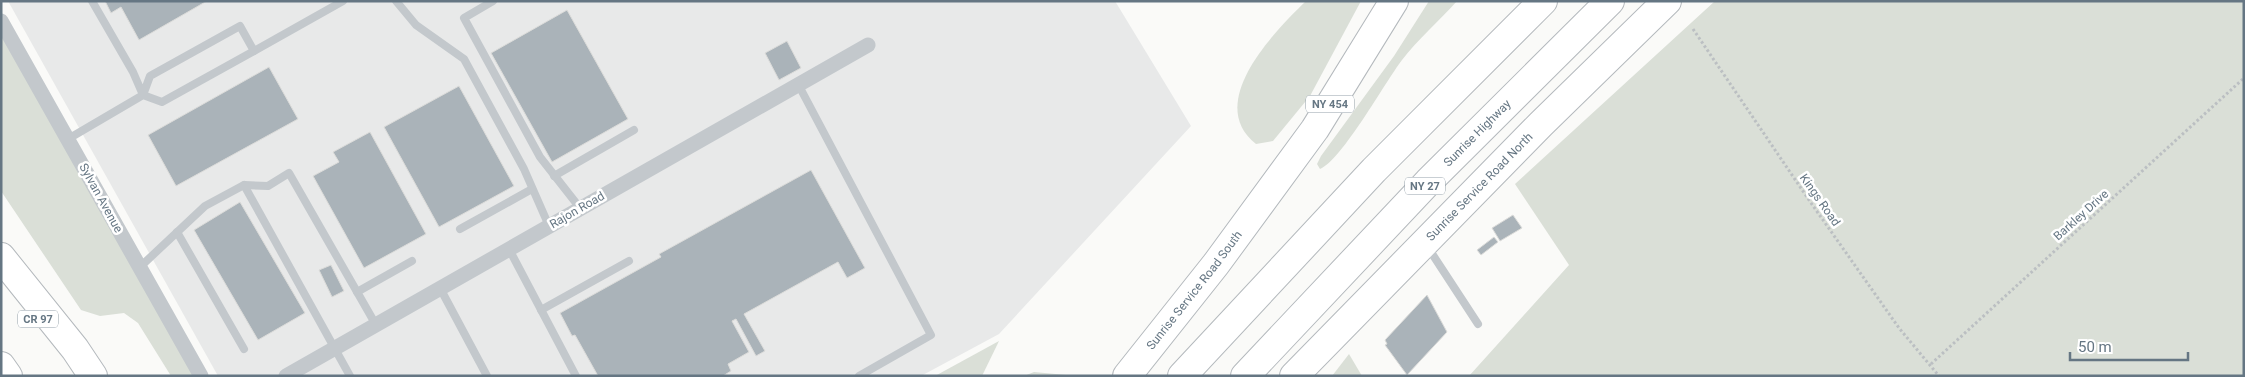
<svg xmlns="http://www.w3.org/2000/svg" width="2245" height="377" viewBox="0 0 2245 377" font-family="Roboto,sans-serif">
<rect width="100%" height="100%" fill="#fafaf8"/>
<polygon fill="#e8e9e9" points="8,1 1115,1 1191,126 999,334 921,376 218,376"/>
<g fill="#dadfd7">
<path d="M1306 1H1361L1310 96 1273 141 1256 144C1204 103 1274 32 1306 1Z"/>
<path d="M1429 1H1457C1439 21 1418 39 1402 60 1385 82 1342 160 1320 169L1317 164 1321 156 1394 56Z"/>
<polygon points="1715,1 2244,1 2244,376 1469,376 1569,265 1515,184"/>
<polygon points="1,32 194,376 171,376 138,323 124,313 100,316 81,310 1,191"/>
<polygon points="999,341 982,376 935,376"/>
<polygon points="1349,354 1362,376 1332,376"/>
<polygon points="1034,372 1066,375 1024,376"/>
</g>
<g fill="#aab3b9" stroke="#dcdcda">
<polygon points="105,1 207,1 139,40 121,7 111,13"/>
<polygon points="567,10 628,119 552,162 491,53"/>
<polygon points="787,41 801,68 779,80 765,53"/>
<polygon points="269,67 298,119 176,186 148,135"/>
<polygon points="459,86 514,186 439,227 384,127"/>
<polygon points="370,132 426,234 364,268 313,176 339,162 333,152"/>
<polygon points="811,170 865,268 847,278 838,262 744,314 765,351 756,356 736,319 732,321 749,352 728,364 731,371 723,376 598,376 575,335 572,336 560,313 661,257 659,254"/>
<polygon points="240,202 305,313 258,340 194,230"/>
<polygon points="1513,215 1522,228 1500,241 1492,228"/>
<polygon points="1494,237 1498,242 1481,255 1477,250"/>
<polygon points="331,265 344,291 332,297 319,270"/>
<polygon points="1427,295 1447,332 1407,375 1385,345 1387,344 1385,340"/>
</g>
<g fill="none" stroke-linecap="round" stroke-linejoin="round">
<defs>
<g id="highway">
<polyline points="1,257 75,349 93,376"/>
<polyline points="1,366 8,376"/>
<path id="s1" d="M1127 376 1216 264 1315 129 1394 1"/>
<polyline points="1182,376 1374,170 1543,1"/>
<path id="s2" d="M1245 376 1428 182 1610 1"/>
<path id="s3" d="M1294 376 1541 124 1667 1"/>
</g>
</defs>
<use href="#highway" stroke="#b4b9bd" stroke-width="30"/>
<g stroke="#bbbfc2" stroke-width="3" stroke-dasharray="2.5 2.5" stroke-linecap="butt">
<polyline points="1693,29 1811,203 1899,328 1939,376"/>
<polyline points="1931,364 2244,78"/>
</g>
<g stroke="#c3c8cc" stroke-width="8">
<polyline points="396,1 416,25 464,59 524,169 549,226"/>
<polyline points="493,1 464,18 540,157 580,208"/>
<polyline points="254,51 343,1"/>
<polyline points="798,84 931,335 859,376"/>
<polyline points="68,139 143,95 150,76 240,26 254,51 162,102 143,95 133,72 92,1"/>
<polyline points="554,176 634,130"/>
<polyline points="244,185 350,376"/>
<polyline points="460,229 532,189"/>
<polyline points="177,232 244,349"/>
<polyline points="1427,246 1478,324"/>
<polyline points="509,249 576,376"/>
<polyline points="140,267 205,206 244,185 268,186 289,173 376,325"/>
<polyline points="440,288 487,376"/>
<polyline points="357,292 412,261"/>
<polyline points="541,310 629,261"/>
</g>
<g stroke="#c3c8cc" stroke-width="15">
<polyline points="1,21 201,376"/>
<polyline points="286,376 868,45"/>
</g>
<use href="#highway" stroke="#fff" stroke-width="28"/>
</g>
<g text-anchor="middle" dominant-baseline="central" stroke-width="5" stroke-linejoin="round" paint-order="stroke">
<g fill="#fff" stroke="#939fa8" stroke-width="1">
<rect x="1306" y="95.5" width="48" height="17" rx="4"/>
<rect x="1405" y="177.5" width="40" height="17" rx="4"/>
<rect x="18" y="310.5" width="40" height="17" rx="4"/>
</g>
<g font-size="11" font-weight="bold" fill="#657683">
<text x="1330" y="104">NY 454</text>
<text x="1425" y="186">NY 27</text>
<text x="38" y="319">CR 97</text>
</g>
<g font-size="12" fill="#657683" stroke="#fff">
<text stroke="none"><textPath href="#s2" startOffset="336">Sunrise Highway</textPath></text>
<text stroke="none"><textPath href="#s3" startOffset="265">Sunrise Service Road North</textPath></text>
<text transform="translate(101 198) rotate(61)">Sylvan Avenue</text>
<text transform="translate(1820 200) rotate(55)">Kings Road</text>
<text transform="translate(577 210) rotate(-30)">Rajon Road</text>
<text transform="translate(2081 215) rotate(-42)">Barkley Drive</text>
<text stroke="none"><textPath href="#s1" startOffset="109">Sunrise Service Road South</textPath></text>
</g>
</g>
<rect width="2245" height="377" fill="none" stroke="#657683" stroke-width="5"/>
<path d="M2070 352v8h118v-8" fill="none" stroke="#657683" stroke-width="2.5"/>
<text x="2078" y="352" font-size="15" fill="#657683" stroke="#ffffff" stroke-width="4" paint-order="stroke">50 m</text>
</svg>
